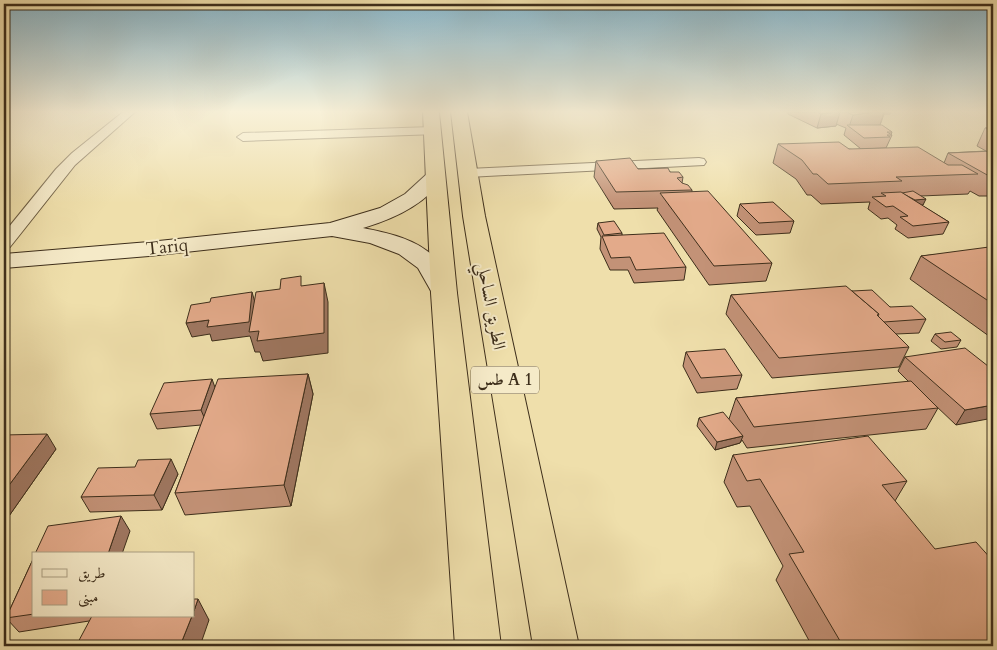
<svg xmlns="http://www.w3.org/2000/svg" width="997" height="650" viewBox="0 0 997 650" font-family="Cardo,Amiri,serif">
<rect width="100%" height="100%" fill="#efdfab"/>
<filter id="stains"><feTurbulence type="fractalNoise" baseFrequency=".004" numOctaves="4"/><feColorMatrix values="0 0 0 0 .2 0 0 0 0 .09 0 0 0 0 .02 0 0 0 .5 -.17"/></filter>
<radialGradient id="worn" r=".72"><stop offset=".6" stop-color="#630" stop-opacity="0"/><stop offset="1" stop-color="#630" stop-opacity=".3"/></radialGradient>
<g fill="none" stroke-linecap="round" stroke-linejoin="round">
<defs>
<g id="minor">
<polygon points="123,112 135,112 75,165 18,237 10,247 4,248 4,233 56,169 72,153"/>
<polygon points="433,127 437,128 439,131 437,134 243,141 237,137 243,133"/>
<polygon points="699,158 704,159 706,162 704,165 468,177 461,173 468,169"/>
</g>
<path id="secondary" d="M435 171 442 173 444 177C426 204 394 219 363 228 388 233 418 239 436 259 444 269 450 282 457 293L453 298 444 301 435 298 418 268 399 254 370 243 332 236 149 256 4 268V254L149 242 330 223 380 208 405 194 428 173Z"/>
<g id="trunk">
<polygon points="423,112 439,112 457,293 501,646 455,646 431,293"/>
<polygon points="451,112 467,112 485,216 579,646 533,646 463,216"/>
</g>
</defs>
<use href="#minor" stroke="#6a5a3f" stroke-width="2"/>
<use href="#secondary" stroke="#3d2e1b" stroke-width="2"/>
<use href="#trunk" stroke="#3d2e1b" stroke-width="2"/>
<use href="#minor" fill="#f5eac8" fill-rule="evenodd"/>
<use href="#secondary" fill="#f5eac8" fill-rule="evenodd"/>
<use href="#trunk" fill="#efdfab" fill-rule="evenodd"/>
</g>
<g fill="#c39277" stroke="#3d2e1b">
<polygon points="788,112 891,112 890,114 884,114 880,125 892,132 891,135 892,135 886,148 861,149 844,135 846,128 836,124 836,126 817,128 788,114"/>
<polygon points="993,127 993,196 979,196 970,191 968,194 921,196 923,205 921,205 949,222 943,234 908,238 895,229 897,225 888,218 881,219 868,209 870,202 821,204 811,195 807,195 796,179 773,163 778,144 849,149 944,163 948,153 986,151 977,146 985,128"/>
<polygon points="596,161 638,169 670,172 683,177 682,183 692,190 692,192 772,263 766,281 709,285 657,210 658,208 614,209 594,177"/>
<polygon points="740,204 794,221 790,233 756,235 737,216"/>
<polygon points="598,223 622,233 622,235 686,267 684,280 634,283 628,270 610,270 600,249 601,237 597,229"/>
<polygon points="993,249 993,339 910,279 921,256"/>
<polygon points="852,291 890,307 926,319 919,333 896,334 909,347 899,367 772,378 726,314 731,295"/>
<polygon points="935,334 961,340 957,347 941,349 931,341"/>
<polygon points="686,352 742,375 737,389 697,393 683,366"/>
<polygon points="905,357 993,370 956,425 935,405 938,408 926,429 747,448 742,440 740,443 715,450 697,426 699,418 729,419 736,398 909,382 898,371"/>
<polygon points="308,374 313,394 291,506 185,515 175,493 201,425 157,429 150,414 215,388"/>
<polygon points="4,435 56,449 9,516 4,516"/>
<polygon points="733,455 907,481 895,501 993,646 812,646 776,580 783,566 750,506 737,507 724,482"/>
<polygon points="178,474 162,510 90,512 81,497"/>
<polygon points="34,557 34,616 194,616 209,620 89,621 19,632 6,618"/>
</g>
<g fill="#9f7761" stroke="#3d2e1b">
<polygon points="836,112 840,112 836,126 817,128 821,114"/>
<polygon points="874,112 884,112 880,125 849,127 853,115"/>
<polygon points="926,199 923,205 912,206 915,200"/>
<polygon points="324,283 328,302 328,353 263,361 260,352 255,352 250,336 212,341 210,334 192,337 186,323 209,320 252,292 256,306"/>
<polygon points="308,374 313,394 291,506 284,485"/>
<polygon points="212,379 217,393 207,424 201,410"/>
<polygon points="993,405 993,418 956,425 965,410"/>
<polygon points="47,434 56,449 9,516 4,509 4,492"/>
<polygon points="743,436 740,443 715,450 717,442"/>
<polygon points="171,459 178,474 162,510 154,495"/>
<polygon points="121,516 130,531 122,554 108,554"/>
<polygon points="198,599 209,620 200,646 180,646 192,616 194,616 194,611"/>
</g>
<g fill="#e3aa8a" stroke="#3d2e1b">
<polygon points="817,112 836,112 821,114"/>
<polygon points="846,112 874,112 853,115"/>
<polygon points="847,125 882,125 892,132 887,132 892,135 887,135 890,137 864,138"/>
<polygon points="993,127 993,132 985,128"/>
<polygon points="839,142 849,149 918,147 948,165 962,165 978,174 896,177 902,181 828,184 817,174 813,174 802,160 778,144"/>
<polygon points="993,151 993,176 989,176 948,153"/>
<polygon points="630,158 638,169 668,168 670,172 679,172 683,177 677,178 682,183 688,185 692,190 616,192 596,161"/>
<polygon points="708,191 772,263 714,266 660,193"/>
<polygon points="913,191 926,199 915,200 902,193"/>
<polygon points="901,192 949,222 913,226 900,217 908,216 893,206 886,207 872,197 886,196 881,193"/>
<polygon points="773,202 794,221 759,223 740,204"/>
<polygon points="614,221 622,233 604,235 598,223"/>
<polygon points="664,233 686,267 636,270 630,257 611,258 602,236"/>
<polygon points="989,247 993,249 993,304 921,256"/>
<polygon points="301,276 301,286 324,283 324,333 257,341 259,331 249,332 256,292 280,289 281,279"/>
<polygon points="846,286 879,314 877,315 909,347 779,358 731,295"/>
<polygon points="872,290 890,307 912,306 926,319 884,322 878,316 879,314 852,291"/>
<polygon points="252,292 249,322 207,327 209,320 186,323 191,305 210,302 211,298"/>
<polygon points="951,332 961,340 945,342 935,334"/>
<polygon points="965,348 993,370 993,405 965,410 905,357"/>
<polygon points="725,349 742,375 701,378 686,352"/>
<polygon points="308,374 284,485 175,493 218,379"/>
<polygon points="212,379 201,410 150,414 164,383"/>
<polygon points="911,381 938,408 754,427 736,398"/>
<polygon points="723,412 743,436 717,442 699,418"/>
<polygon points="47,434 4,492 4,435"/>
<polygon points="868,436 907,481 882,485 935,549 976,542 993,561 993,646 843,646 789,554 804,552 760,479 747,481 733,455"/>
<polygon points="171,459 154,495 81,497 98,468 135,467 138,460"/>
<polygon points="121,516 108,554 35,554 48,526"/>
<polygon points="34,557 34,614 6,618"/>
<polygon points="194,599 198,599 194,611"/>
<polygon points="92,616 192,616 180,646 76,646"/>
</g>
<linearGradient id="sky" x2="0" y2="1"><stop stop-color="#89b8cd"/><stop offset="0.55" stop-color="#f8f1d9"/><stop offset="1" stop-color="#f8f1d9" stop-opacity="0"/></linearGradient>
<rect width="997" height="203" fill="url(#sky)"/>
<g text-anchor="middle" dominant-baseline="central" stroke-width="4" stroke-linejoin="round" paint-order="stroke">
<rect fill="#f5eac8" stroke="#74664f" stroke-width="1" x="471" y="366.5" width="68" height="27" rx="4"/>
<g font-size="16" font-weight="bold" fill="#3d2e1b">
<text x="505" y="380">طس A 1</text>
</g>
<g font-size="18" fill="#3d2e1b" stroke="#f5eac8">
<text transform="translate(167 247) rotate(-6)">Tariq</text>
<text transform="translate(491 306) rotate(79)">الطريق الساحلي</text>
</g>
</g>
<rect width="997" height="650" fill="none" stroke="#efdfab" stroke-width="20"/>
<rect x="5" y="5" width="987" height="640" fill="none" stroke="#3d2e1b" stroke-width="2.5"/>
<rect x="10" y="10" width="977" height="630" fill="none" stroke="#3d2e1b"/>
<rect x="32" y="552" width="162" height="65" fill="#f5eac8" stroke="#ab9f83"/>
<rect x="42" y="569" width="25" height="8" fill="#f5eac8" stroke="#ab9f83"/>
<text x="78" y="578" font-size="15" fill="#3d2e1b">طريق</text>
<rect x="42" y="590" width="25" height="15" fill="#e3aa8a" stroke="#ab9f83"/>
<text x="78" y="602" font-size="15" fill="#3d2e1b">مبنى</text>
<rect width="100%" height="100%" filter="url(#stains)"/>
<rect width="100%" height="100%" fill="url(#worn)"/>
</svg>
